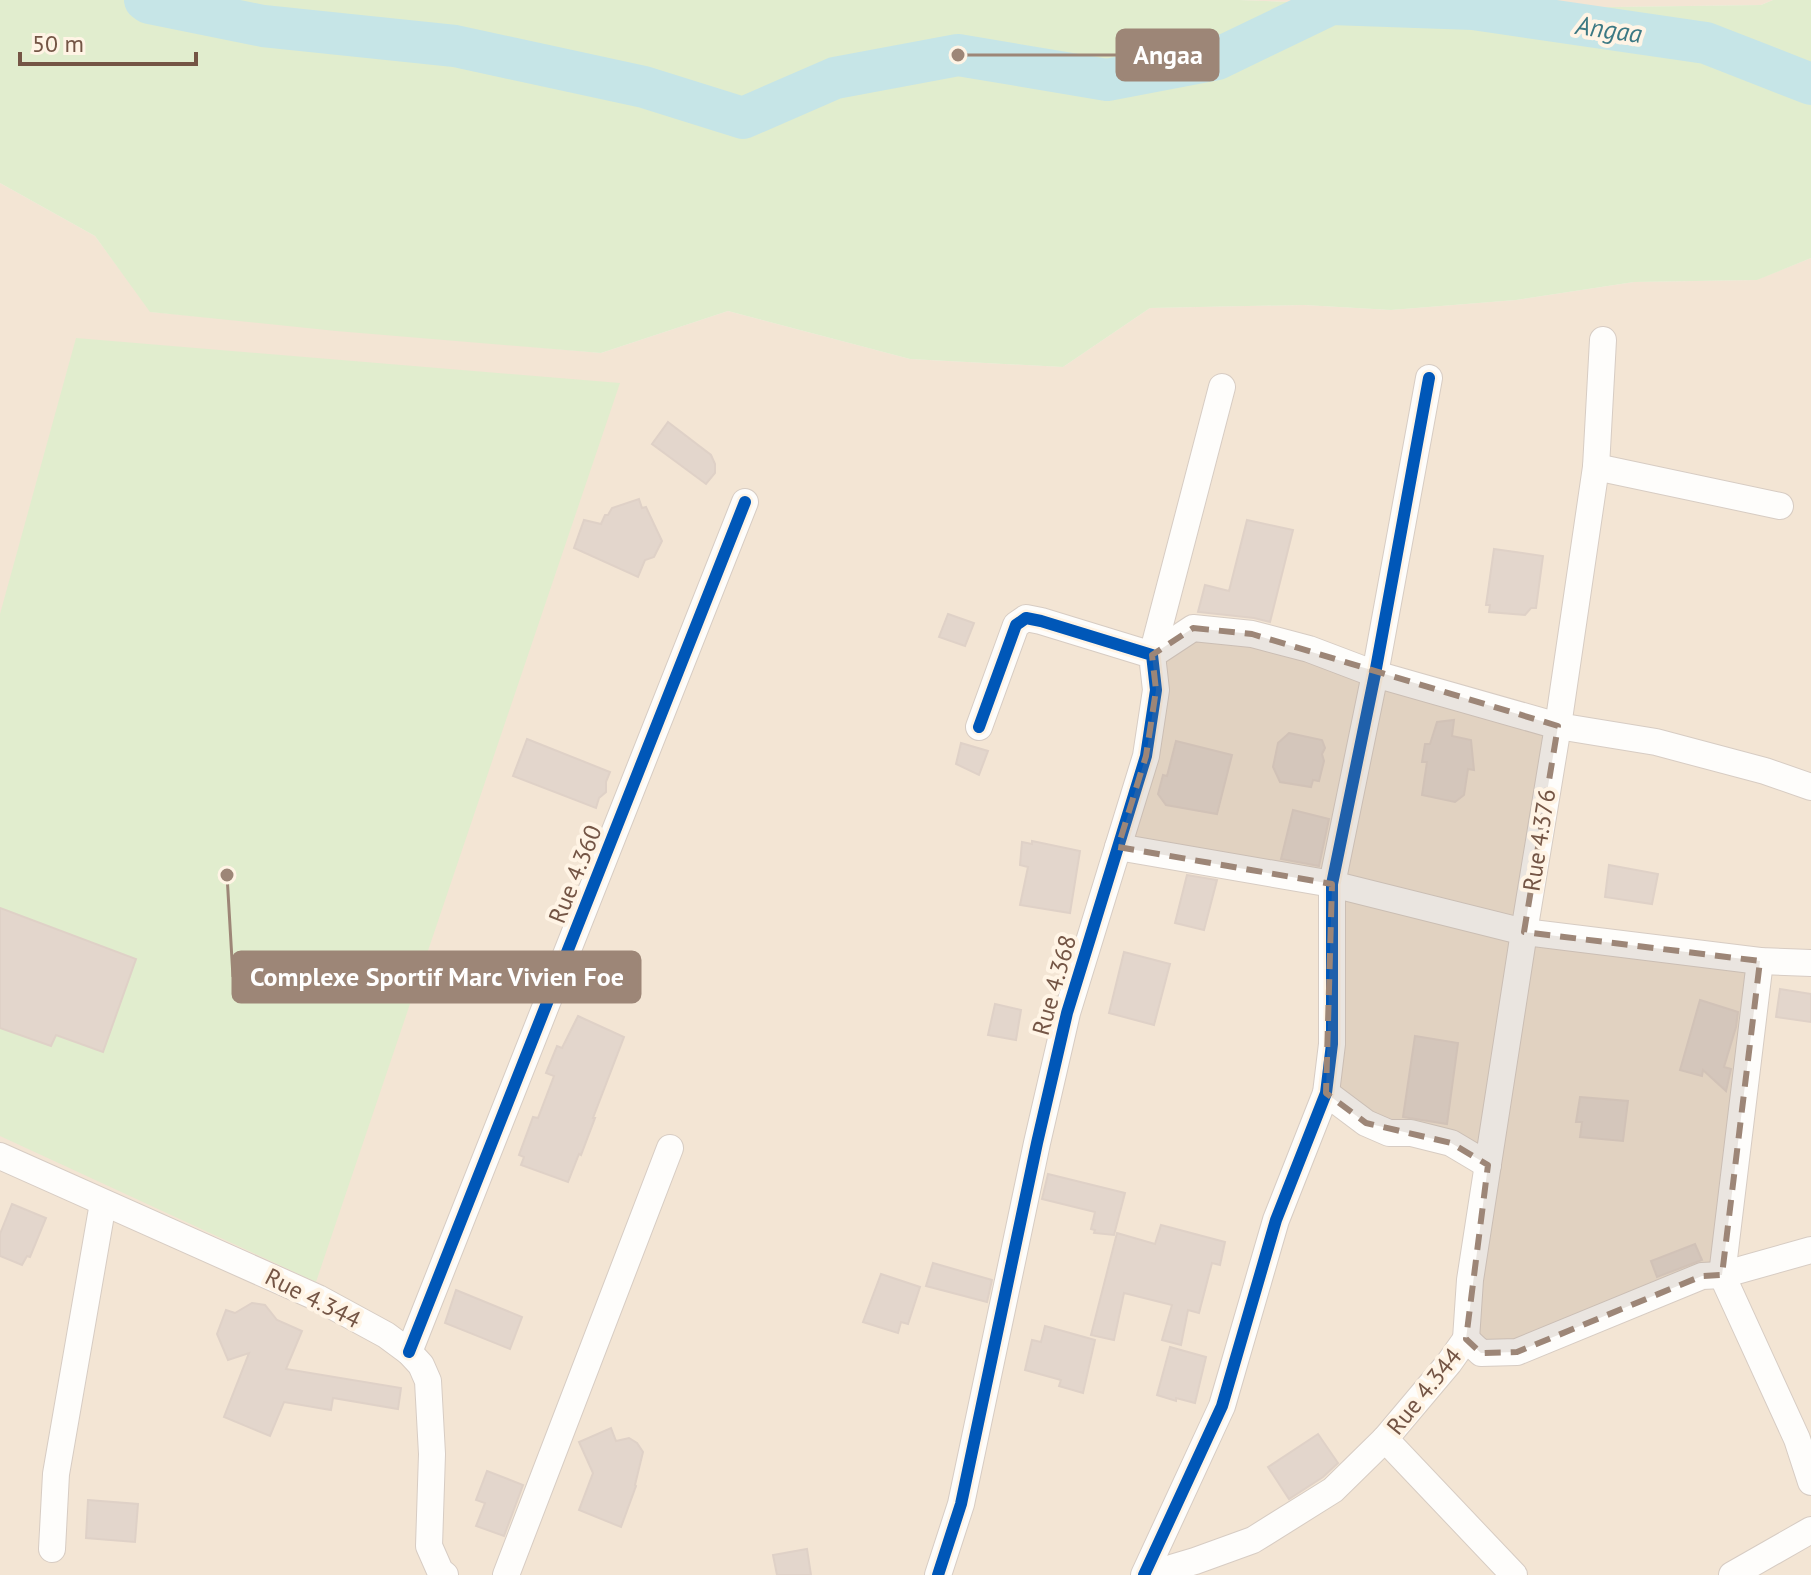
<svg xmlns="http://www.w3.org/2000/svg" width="1811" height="1575" viewBox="0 0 1811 1575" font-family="'PT Sans',sans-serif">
<rect width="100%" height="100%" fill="#f6efe5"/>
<g fill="#f3e5d4">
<polygon points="1239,0 1773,0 1761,5 1473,9"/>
<polygon points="0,183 95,236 151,312 601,353 728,311 910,359 1063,367 1150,308 1304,305 1391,310 1516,300 1634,282 1756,280 1811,258 1811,1575 0,1575"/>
</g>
<g fill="#e1edce">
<polygon points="0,0 1239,0 1473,9 1761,5 1773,0 1811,0 1811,258 1757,280 1634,282 1516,300 1391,310 1304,305 1150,308 1063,367 910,359 728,311 601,353 336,331 150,312 95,236 0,183"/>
<polygon points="76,338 620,383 316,1282 0,1136 0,614"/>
</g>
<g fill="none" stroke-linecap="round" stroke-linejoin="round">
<polyline stroke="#c6e5e7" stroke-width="42" points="145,0 149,3 263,26 455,46 644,87 743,118 835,78 958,55 1107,80 1217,59 1331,4 1473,9 1706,43 1811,84"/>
</g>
<g fill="#e3d6cc" stroke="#dfd1c7" stroke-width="2">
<polygon points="668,422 711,455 715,464 715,473 706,484 652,444"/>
<polygon points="639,499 642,508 646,507 662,541 654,557 645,560 638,577 574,548 584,520 601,524 605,515 608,515 612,508"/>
<polygon points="1247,520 1293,530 1270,622 1254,618 1198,612 1205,585 1229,591"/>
<polygon points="1494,549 1543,556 1536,608 1531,608 1525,615 1489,612 1490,605 1486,605"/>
<polygon points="948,614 974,623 965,646 939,637"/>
<polygon points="1454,720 1452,736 1471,740 1474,770 1468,769 1464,795 1455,802 1422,795 1427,762 1422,762 1425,744 1430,744 1437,722"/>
<polygon points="1289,733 1322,740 1325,748 1322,754 1324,761 1319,781 1313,780 1311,787 1280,782 1273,767 1278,743"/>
<polygon points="527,739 610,772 606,782 606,792 599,798 596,808 513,776"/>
<polygon points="1176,741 1232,755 1217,814 1166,805 1158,794 1163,775 1167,776"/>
<polygon points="961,743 988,751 979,775 956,764"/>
<polygon points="1293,810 1329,819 1319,866 1281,859"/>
<polygon points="1032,841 1080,851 1070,913 1020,905 1028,867 1020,865 1022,842 1032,844"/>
<polygon points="1609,865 1658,874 1652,904 1605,897"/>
<polygon points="1187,875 1217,880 1204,930 1175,923"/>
<polygon points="0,908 136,959 103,1052 56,1035 51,1046 0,1028"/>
<polygon points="1124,952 1170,964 1154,1025 1109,1013"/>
<polygon points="1780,989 1811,994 1811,1022 1776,1017"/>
<polygon points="1700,1000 1738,1012 1736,1027 1724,1067 1731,1069 1726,1091 1703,1070 1702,1076 1680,1070"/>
<polygon points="995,1004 1021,1010 1016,1040 988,1035"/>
<polygon points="578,1016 624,1037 593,1118 595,1118 581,1155 579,1154 568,1182 521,1165 524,1157 519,1155 533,1117 538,1118 554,1076 546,1073 557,1046 562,1048"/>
<polygon points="1415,1036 1458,1043 1447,1124 1403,1117"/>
<polygon points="1580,1097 1628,1101 1623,1141 1580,1137 1582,1122 1576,1122"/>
<polygon points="1048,1174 1125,1193 1114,1235 1094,1233 1095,1230 1091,1229 1095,1212 1042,1199"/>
<polygon points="12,1204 46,1218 30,1257 27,1256 22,1265 0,1256 0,1234"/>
<polygon points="1161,1225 1225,1242 1220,1265 1212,1263 1199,1313 1188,1310 1181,1345 1162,1340 1172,1305 1124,1293 1114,1340 1091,1335 1117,1233 1155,1244"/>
<polygon points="1695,1244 1702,1260 1657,1277 1651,1261"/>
<polygon points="933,1263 992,1280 987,1302 926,1286"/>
<polygon points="881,1274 920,1287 908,1324 901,1322 898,1333 863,1322"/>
<polygon points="456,1290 522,1317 510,1349 445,1323"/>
<polygon points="252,1303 265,1305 277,1320 302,1331 286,1369 401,1388 398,1409 333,1398 331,1410 284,1402 270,1436 224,1417 249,1353 228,1360 217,1334 226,1310 235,1313"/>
<polygon points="1045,1326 1095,1340 1083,1393 1059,1386 1061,1380 1025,1370 1032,1340 1041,1342"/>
<polygon points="1170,1347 1206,1357 1195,1403 1176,1398 1176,1401 1157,1395"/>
<polygon points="611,1428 616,1441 629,1438 637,1443 643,1452 635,1485 636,1486 621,1527 579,1510 593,1473 579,1442"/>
<polygon points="1318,1434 1338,1463 1323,1477 1289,1499 1268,1467"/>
<polygon points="487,1471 523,1485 504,1536 476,1526 485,1503 476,1500"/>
<polygon points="88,1500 138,1504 135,1542 86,1538"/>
<polygon points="807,1549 811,1575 777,1575 773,1555"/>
</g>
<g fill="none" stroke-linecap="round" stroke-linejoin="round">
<defs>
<g id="minor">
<polyline points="1596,467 1780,506"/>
<polyline points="1152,655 1193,628 1252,634 1309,649 1375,674 1558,726 1656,742 1765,771 1811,787"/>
<polyline points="1152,655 1222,387"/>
<polyline points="1118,847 1332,884 1524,932 1760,961 1811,963"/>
<polyline points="1760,961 1722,1275 1797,1439 1811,1482"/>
<polyline points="1326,1093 1366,1123 1389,1133 1411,1133 1451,1143 1488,1165"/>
<polyline points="0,1156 318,1298 386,1335 409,1352 421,1365 428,1381 432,1454 429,1546 440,1571 445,1575"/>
<polyline points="1466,1339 1470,1280 1524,932 1558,726 1596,467 1603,340"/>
<polyline points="409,1352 745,502"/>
<polyline points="1385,1439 1514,1575"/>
<polyline points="52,1549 56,1474 103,1203"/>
<polyline points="506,1575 670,1148"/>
<polyline points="938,1575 961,1504 1037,1143 1067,1013 1146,756 1156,690 1152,655 1041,621 1026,618 1016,625 979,727"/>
<polyline points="1144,1575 1222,1406 1276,1220 1326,1093 1332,1044 1332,884 1375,674 1429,378"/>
<polyline points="1148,1575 1195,1561 1253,1540 1333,1490 1385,1439 1449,1363 1466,1339 1481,1353 1517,1352 1702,1276 1722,1275 1811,1250"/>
<polyline points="1732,1575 1811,1530"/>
</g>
</defs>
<use href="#minor" stroke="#d7ccc3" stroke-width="28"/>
<use href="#minor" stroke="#fefdfb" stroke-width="26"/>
<defs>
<g id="cycleway">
<polyline points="409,1352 745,502"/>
<polyline points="938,1575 961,1504 1037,1143 1067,1013 1146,756 1156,690 1152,655 1041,621 1026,618 1016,625 979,727"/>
<polyline points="1144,1575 1222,1406 1276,1220 1326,1093 1332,1044 1332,884 1375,674 1429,378"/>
</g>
</defs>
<use href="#cycleway" stroke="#fff4e5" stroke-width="17"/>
<use href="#cycleway" stroke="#0057b8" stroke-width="12"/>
</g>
<path fill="#9d8677" fill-opacity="0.2" stroke="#9d8677" stroke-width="6" stroke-dasharray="16 10" stroke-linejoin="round" d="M1193 628 1252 634 1558 726 1524 932 1760 961 1722 1275 1702 1276 1517 1352 1481 1353 1466 1339 1488 1165 1451 1143 1366 1123 1326 1093 1332 884 1118 847 1146 756 1156 690 1152 655Z"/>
<g text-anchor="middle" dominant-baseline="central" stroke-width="8" stroke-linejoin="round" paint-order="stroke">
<g font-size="24" fill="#745545" stroke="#fff4e5">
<text transform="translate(1539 840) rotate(-81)">Rue 4.376</text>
<text transform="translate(575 874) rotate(-68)">Rue 4.360</text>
<text transform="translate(1054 985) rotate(-74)">Rue 4.368</text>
<text transform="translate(313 1298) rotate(27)">Rue 4.344</text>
<text transform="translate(1424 1391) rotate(-51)">Rue 4.344</text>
</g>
<g font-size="26" font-style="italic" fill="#3b7883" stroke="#fff4e5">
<text transform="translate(1609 29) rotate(8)">Angaa</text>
</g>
</g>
<path fill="none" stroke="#9d8677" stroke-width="3" d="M958 55L1117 55M227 875L233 977"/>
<g fill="#9d8677" stroke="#fff4e5" stroke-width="3">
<circle cx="958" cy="55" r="8"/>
<circle cx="227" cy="875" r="8"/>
</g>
<g fill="#9d8677" stroke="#9d8677" stroke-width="3">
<rect x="1117" y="30" width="101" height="50" rx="8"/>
<rect x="233" y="952" width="407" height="50" rx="8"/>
</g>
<g font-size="26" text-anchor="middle" font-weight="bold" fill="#fff">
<text x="1168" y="64">Angaa</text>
<text x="437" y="986">Complexe Sportif Marc Vivien Foe</text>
</g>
<path d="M20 52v12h176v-12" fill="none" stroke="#745545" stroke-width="4"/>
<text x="32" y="52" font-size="24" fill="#745545" stroke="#fff4e5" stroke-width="6" paint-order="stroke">50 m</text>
</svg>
